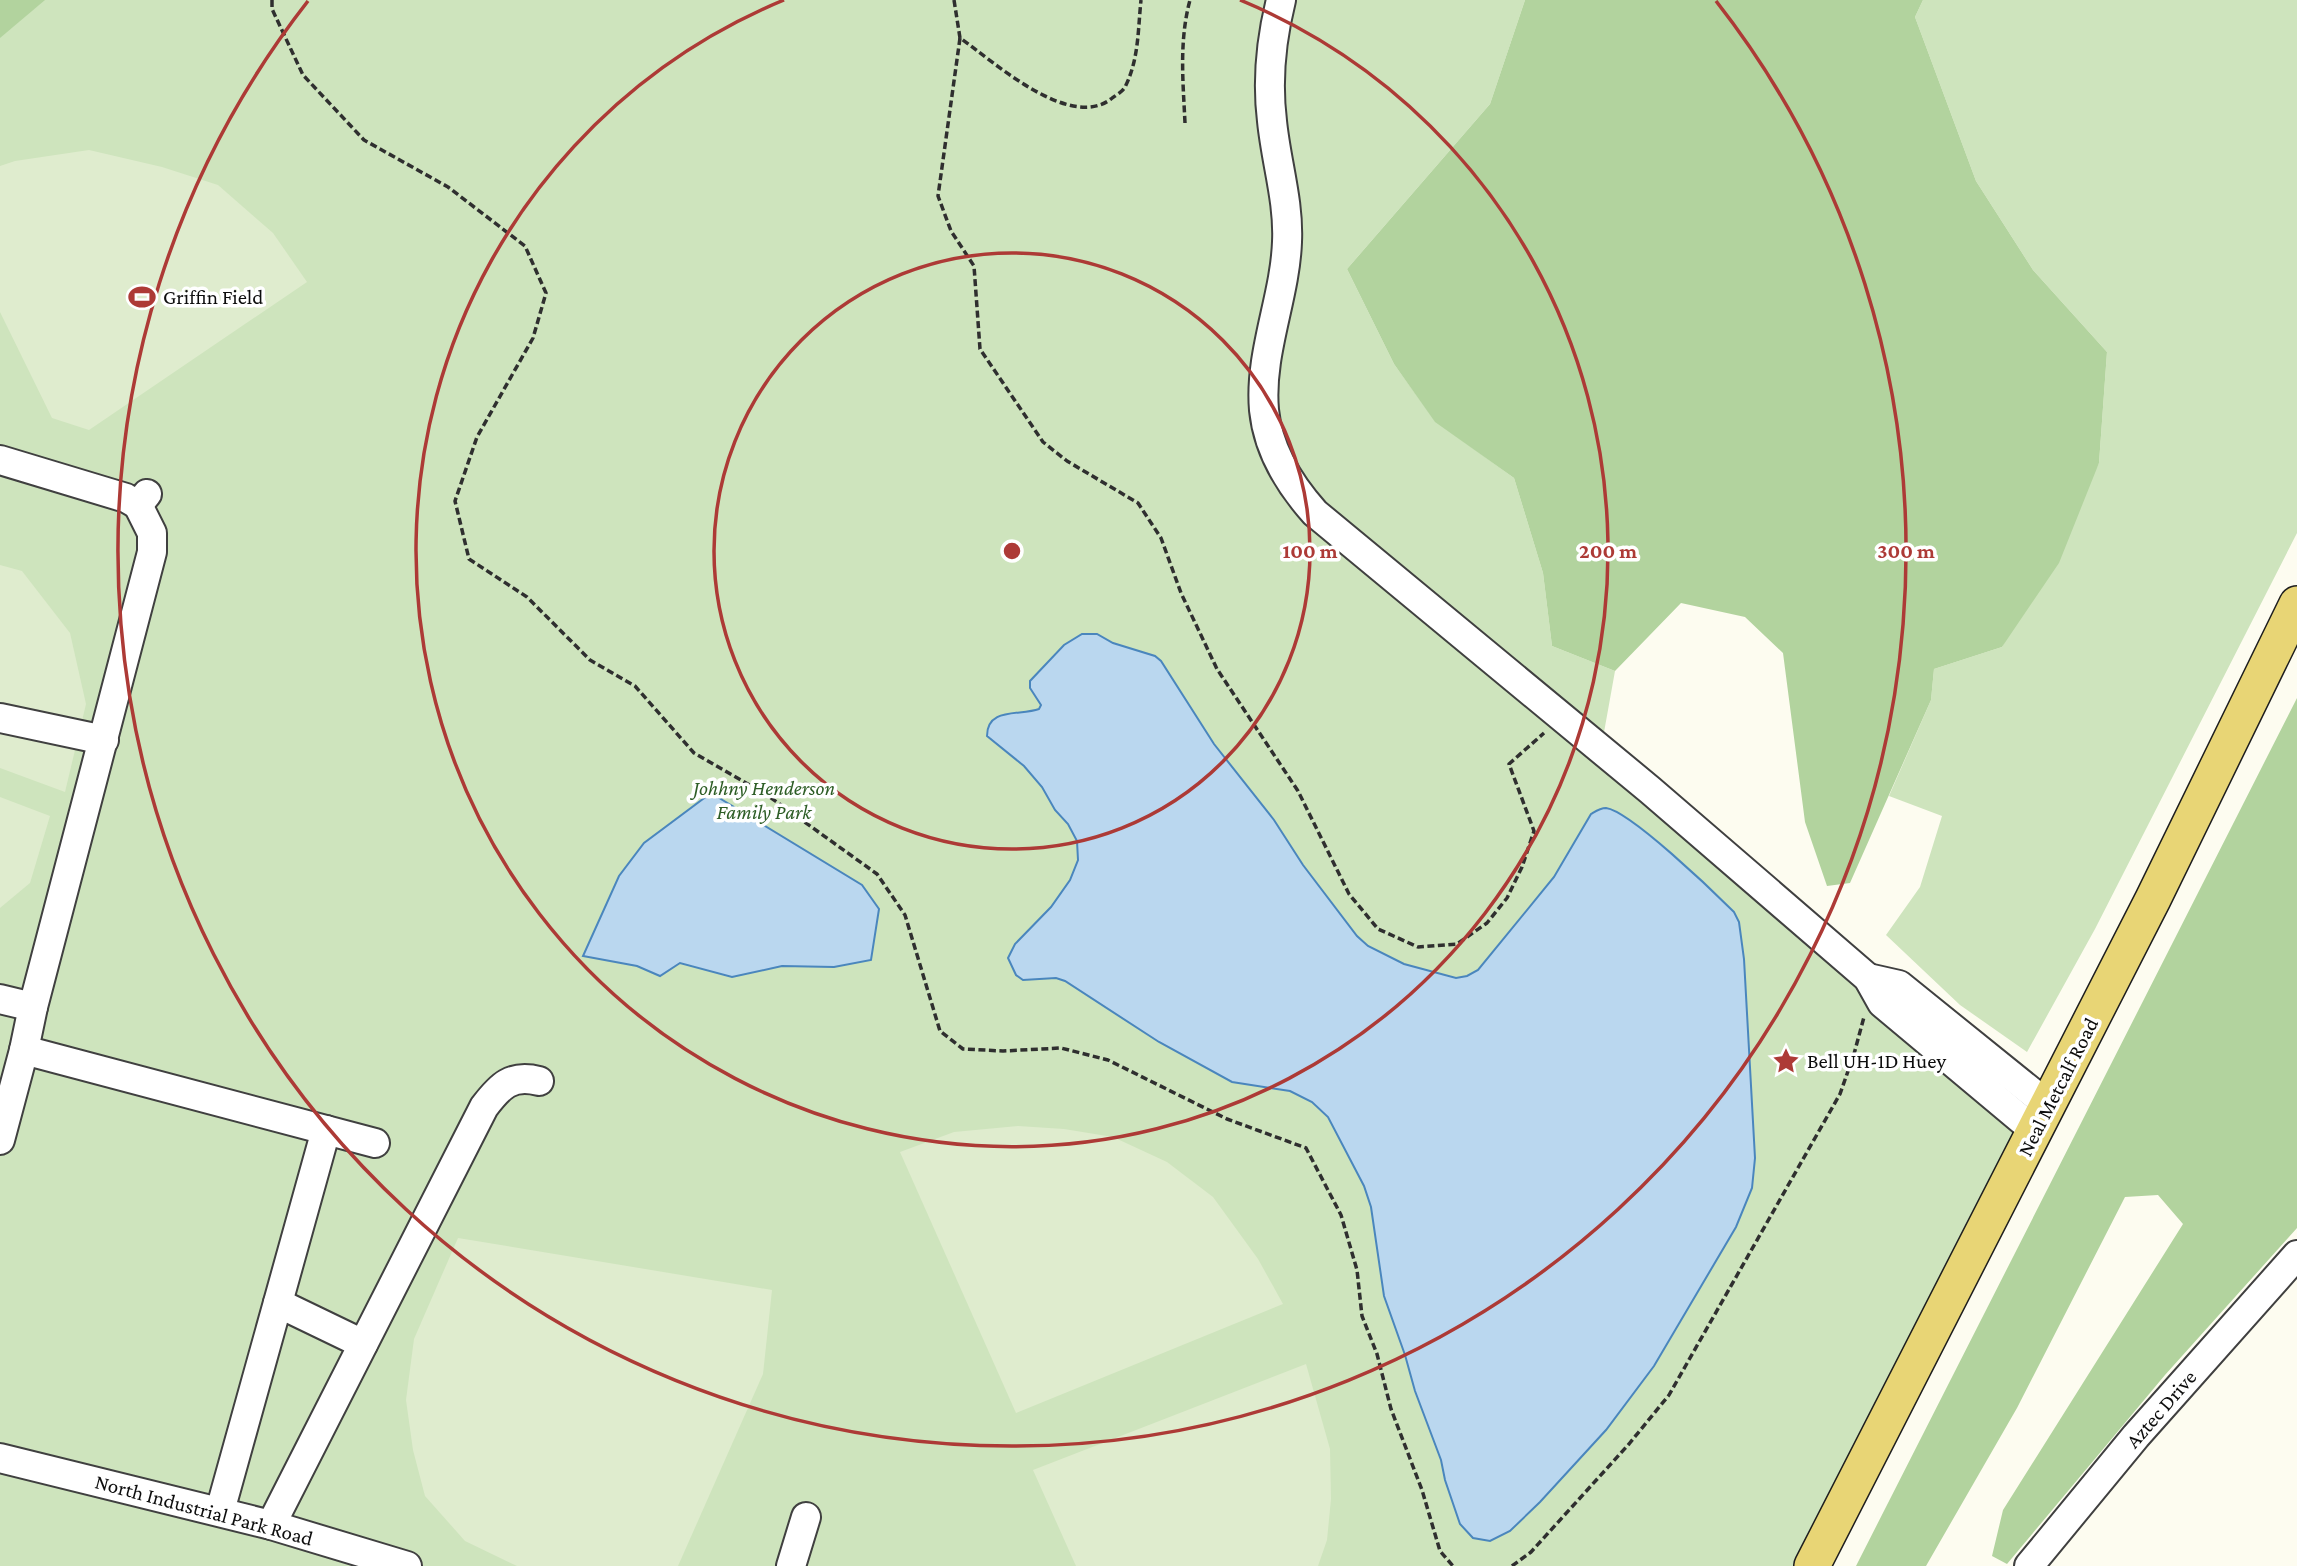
<svg xmlns="http://www.w3.org/2000/svg" width="2297" height="1566" viewBox="0 0 2297 1566" font-family="'Crimson Pro',serif">
<rect width="100%" height="100%" fill="#fdfcf0"/>
<g fill="#cee4bd">
<polygon points="0,0 1525,0 1490,104 1347,269 1394,364 1435,421 1514,478 1543,573 1552,646 1615,671 1601,749 2030,1142 1794,1566 0,1566"/>
<polygon points="1923,0 2297,0 2297,533 2095,929 2027,1052 1960,1005 1886,935 1920,887 1942,816 1889,796 1931,700 1934,669 2002,647 2099,463 2107,352 2033,270 1976,181 1915,17"/>
</g>
<g fill="#b2d39e">
<polygon points="0,0 45,0 0,38"/>
<polygon points="1525,0 1923,0 1915,17 1976,181 2033,270 2107,352 2099,463 2059,563 2002,647 1934,669 1931,700 1850,883 1827,886 1805,822 1783,653 1745,617 1681,603 1615,671 1552,646 1543,573 1514,478 1435,422 1394,364 1347,269 1490,104"/>
<polygon points="2297,698 2297,1228 2165,1375 2007,1564 1992,1556 2003,1510 2183,1224 2158,1195 2125,1197 2017,1408 1926,1566 1856,1566"/>
</g>
<g fill="#dfecce">
<polygon points="89,150 162,167 218,185 273,233 307,282 89,430 52,418 0,312 0,166 15,161"/>
<polygon points="0,565 22,571 70,633 86,704 65,792 0,768"/>
<polygon points="0,797 50,816 30,883 0,908"/>
<polygon points="1018,1126 1064,1129 1113,1137 1167,1162 1213,1197 1258,1259 1283,1304 1016,1413 900,1152 954,1132"/>
<polygon points="458,1238 772,1290 763,1374 678,1566 517,1566 465,1541 425,1496 413,1450 406,1400 414,1339"/>
<polygon points="1306,1364 1330,1449 1331,1499 1327,1540 1318,1566 1076,1566 1033,1470"/>
</g>
<g fill="#bad7ef" stroke="#4a86bd" stroke-width="2">
<path d="M1082 634H1097L1113 643 1155 656 1161 661 1214 744 1274 820 1303 865 1357 936 1368 946 1404 964 1456 978 1467 976 1478 970 1554 877 1591 814C1596 811 1600 808 1606 808 1630 811 1714 892 1734 912L1739 922 1744 959 1755 1158 1752 1188 1736 1227 1654 1366 1606 1430 1540 1502 1510 1531 1490 1541 1473 1538 1460 1524 1445 1480 1441 1460 1415 1391 1405 1355 1384 1296 1371 1207 1364 1186 1328 1117 1312 1102 1290 1091 1232 1082 1159 1042 1065 981 1056 978 1023 980 1016 975 1008 958 1015 944 1051 907 1070 880 1078 860 1077 841 1068 824 1055 810 1042 787 1024 766 987 736C987 707 1020 716 1039 709L1041 705 1030 688V681L1064 645Z"/>
<polygon points="711,793 862,885 879,909 871,960 834,967 782,966 732,977 680,963 660,976 637,966 583,956 619,876 644,843"/>
</g>
<g fill="none" stroke-linecap="round" stroke-linejoin="round">
<defs>
<g id="minor">
<path d="M1281 0C1271 40 1267 80 1272 121 1276 162 1289 201 1287 242 1285 298 1259 353 1264 410 1268 450 1289 484 1315 513L1650 790 1868 978 1882 1003 2035 1131"/>
<polyline points="0,460 126,498 138,505 147,494"/>
<polyline points="138,505 152,533 152,552 33,1007 24,1050 375,1143"/>
<polyline points="0,718 104,740"/>
<polyline points="1868,978 1899,985 2049,1106"/>
<polyline points="0,999 33,1007"/>
<polyline points="0,1140 24,1050"/>
<polyline points="278,1303 363,1344"/>
<polyline points="0,1458 271,1525 407,1566"/>
<polyline points="220,1511 326,1130"/>
<path d="M271 1525 484 1107C500 1086 511 1074 539 1081"/>
<polyline points="791,1566 806,1517"/>
<polyline points="2029,1566 2136,1436 2297,1255"/>
</g>
<polyline id="major" points="1812,1566 2153,899 2297,604"/>
</defs>
<use href="#minor" stroke="#404040" stroke-width="32"/>
<use href="#major" stroke="#1e1e1e" stroke-width="38"/>
<g stroke="#2f2f2f" stroke-width="3.5" stroke-dasharray="7 3.5" stroke-linecap="butt">
<polyline points="272,0 272,9 303,75 364,140 448,187 525,246 546,293 533,338 477,437 455,501 469,559 527,597 590,660 635,686 694,753 767,795 877,874 905,915 940,1031 963,1049 1003,1051 1061,1048 1108,1060 1227,1119 1306,1148 1341,1215 1357,1270 1362,1316 1377,1354 1391,1409 1422,1490 1440,1551 1453,1566"/>
<path d="M954 0 960 38C993 61 1069 131 1111 99 1116 95 1124 91 1126 85 1139 58 1138 28 1141 0"/>
<polyline points="960,38 938,196 951,231 974,266 980,349 1043,442 1067,461 1138,503 1161,538 1181,593 1217,669 1298,791 1349,894 1378,929 1418,947 1457,944 1487,923 1507,898 1522,867 1534,831 1509,764 1544,733"/>
<path d="M1185 123C1183 81 1179 41 1190 0"/>
<polyline points="1512,1566 1531,1552 1629,1444 1669,1395 1840,1094 1854,1054 1864,1017"/>
</g>
<use href="#minor" stroke="#fff" stroke-width="28"/>
<use href="#major" stroke="#e8d575" stroke-width="35"/>
</g>
<g fill="none" stroke="#ad3a36" stroke-width="3.5">
<circle cx="1012" cy="551" r="298"/>
<path d="M1240 0A596 596 0 1 1 784 0"/>
<path d="M1716 1A894 894 0 1 1 308 1"/>
</g>
<defs>
<symbol id="stadium-bare" viewBox="-9 -9 18 18"><path d="M0-5a6.5 5 0 1 0 0 10a6.5 5 0 1 0 0-10ZM-3.5-1.8h7v3.6h-7Z" fill="#ad3a36" stroke="#fff" stroke-width="2.5" paint-order="stroke"/></symbol>
<symbol id="sight-bare" viewBox="-9 -9 18 18"><path d="M0-6L1.8-2.2L6-1.7L2.9 1.2L3.7 5.4L0 3.3L-3.7 5.4L-2.9 1.2L-6-1.7L-1.8-2.2Z" fill="#ad3a36" stroke="#fff" stroke-width="2.5" paint-order="stroke"/></symbol>
</defs>
<g fill-rule="evenodd">
<use href="#stadium-bare" x="123" y="278" width="38" height="38"/>
<use href="#sight-bare" x="1767" y="1042" width="38" height="38"/>
</g>
<g text-anchor="middle" dominant-baseline="central" stroke-width="7" stroke-linejoin="round" paint-order="stroke">
<g font-size="21" fill="#0d0d0d" stroke="#fff" text-anchor="start">
<text x="163" y="297">Griffin Field</text>
<text x="1807" y="1061">Bell UH-1D Huey</text>
</g>
<g font-size="21" font-style="italic" fill="#2d5d25" stroke="#fff">
<text x="764" y="788">Johhny Henderson<tspan x="764" dy="24">Family Park</tspan></text>
</g>
<g font-size="21" fill="#0d0d0d" stroke="#fff">
<text transform="translate(2058 1087) rotate(-63)">Neal Metcalf Road</text>
<text transform="translate(2161 1409) rotate(-49)">Aztec Drive</text>
<text transform="translate(204 1510) rotate(15)">North Industrial Park Road</text>
</g>
</g>
<circle cx="1012" cy="551" r="10" fill="#ad3a36" stroke="#fff" stroke-width="3.5"/>
<g font-size="21" text-anchor="middle" font-weight="bold" fill="#ad3a36" stroke="#fff" stroke-width="7" stroke-linejoin="round" paint-order="stroke">
<text x="1310" y="558">100 m</text>
<text x="1608" y="558">200 m</text>
<text x="1906" y="558">300 m</text>
</g>
</svg>
